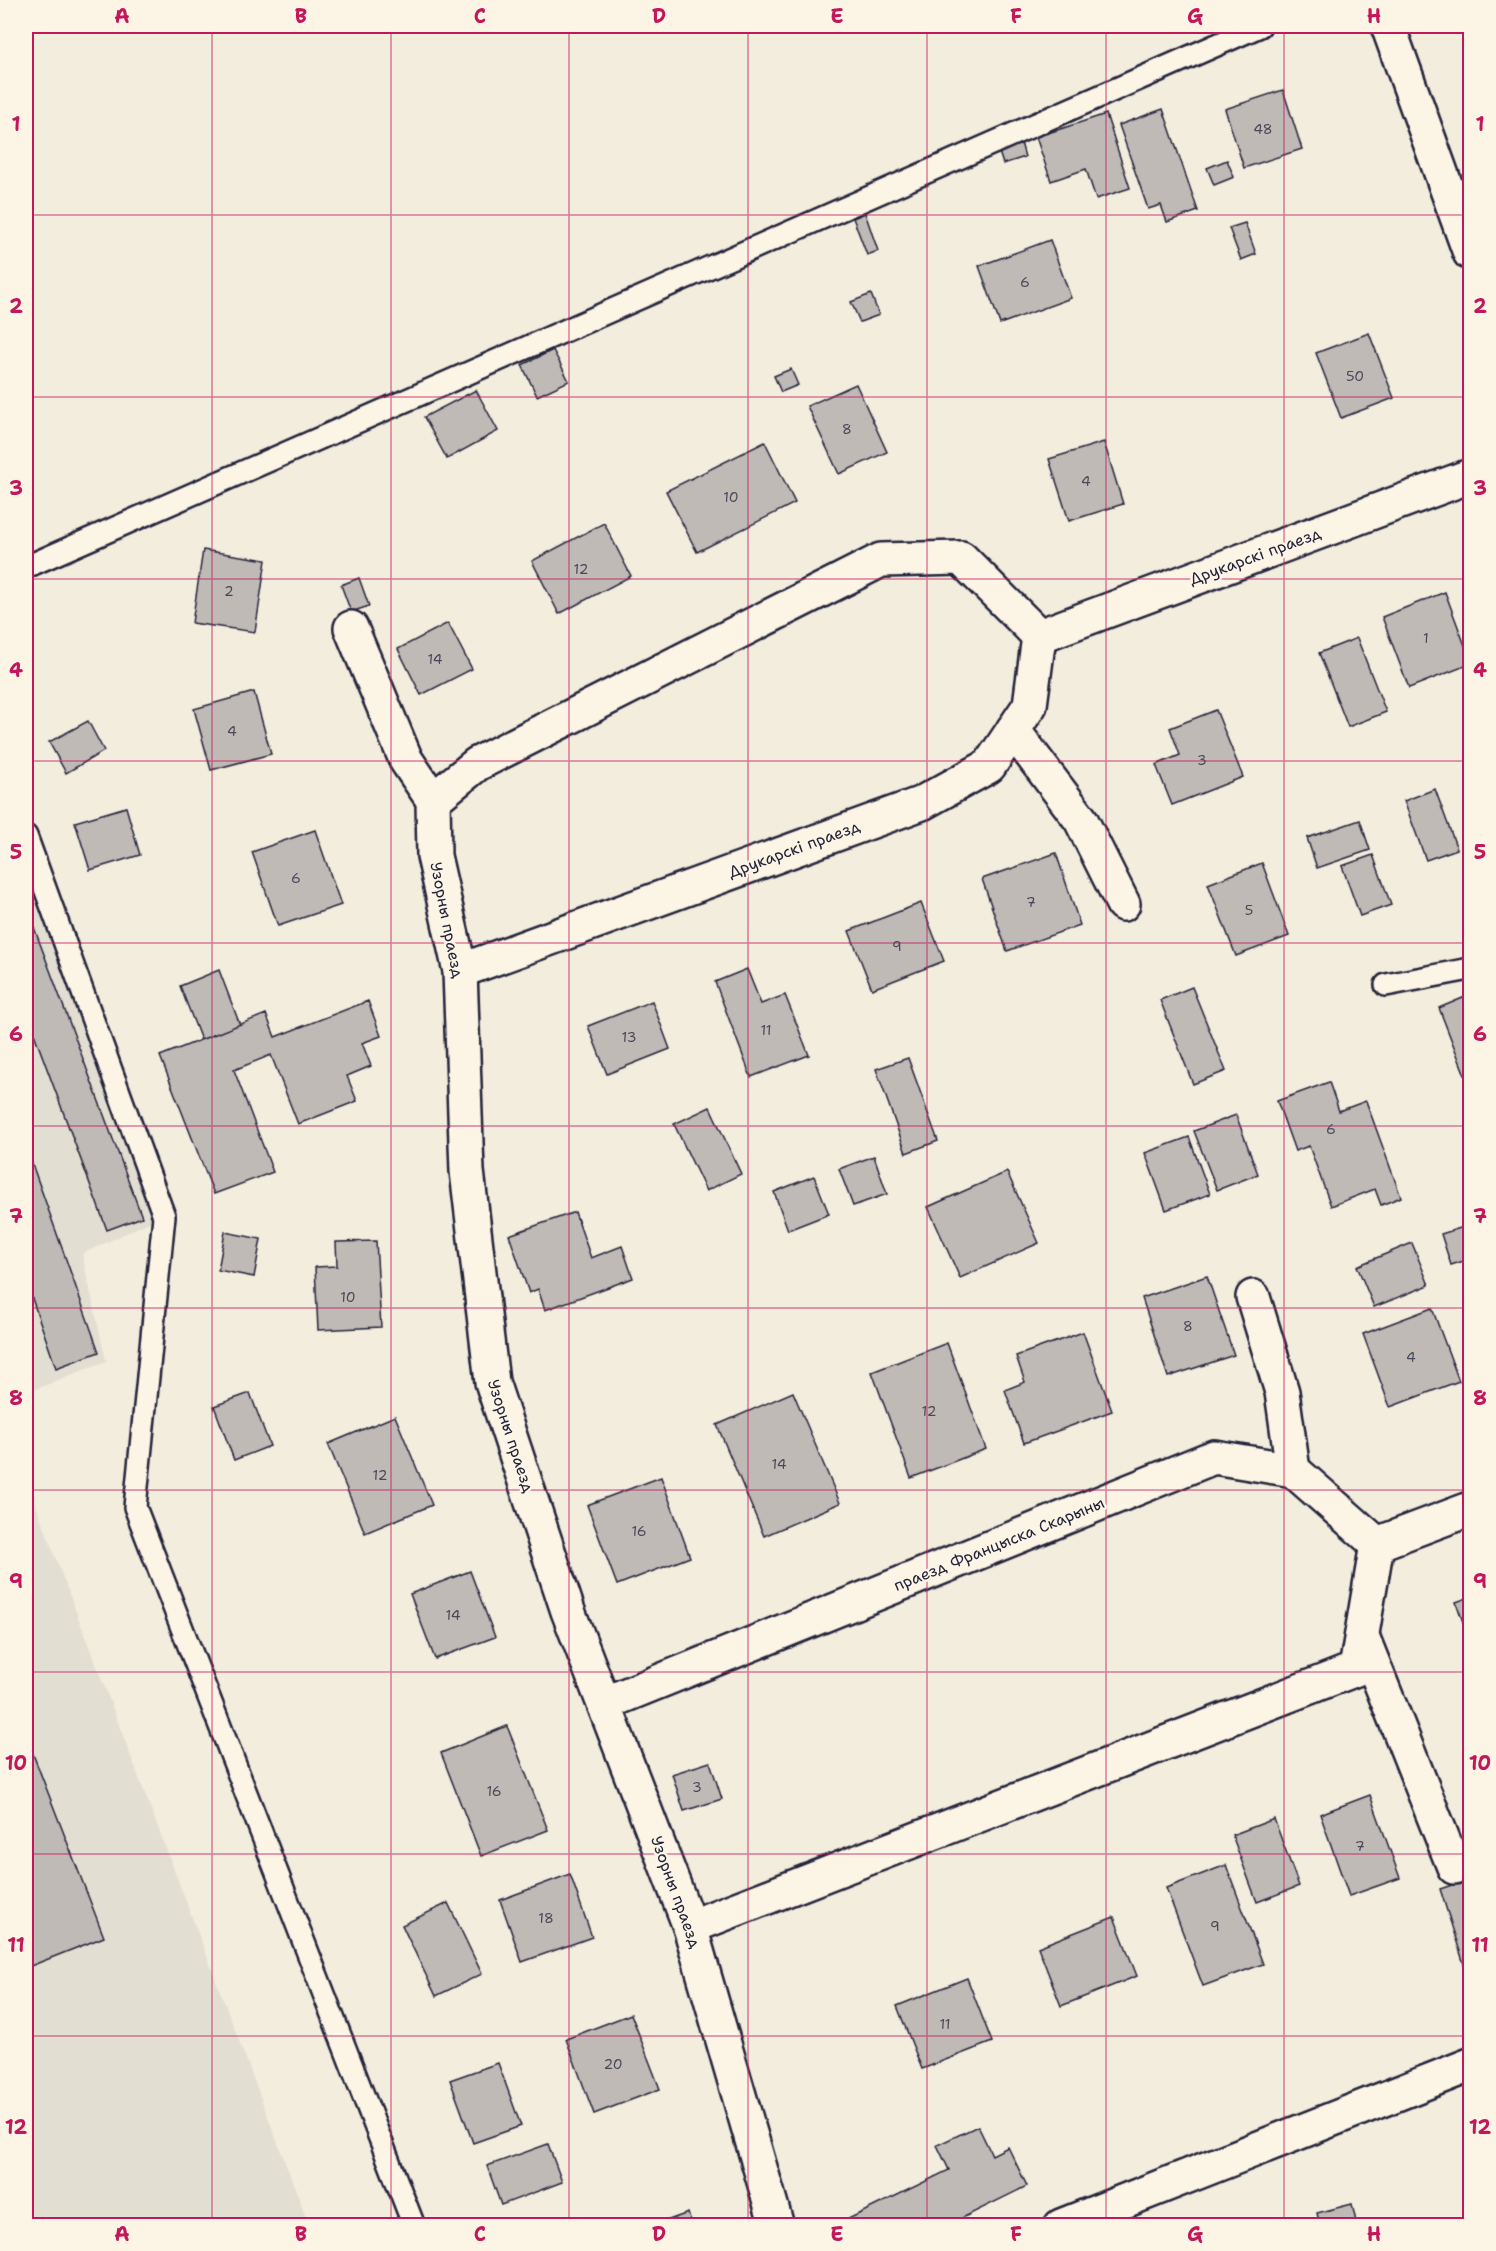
<svg xmlns="http://www.w3.org/2000/svg" width="1496" height="2251" viewBox="0 0 1496 2251" font-family="'Shantell Sans',sans-serif">
<rect width="100%" height="100%" fill="#f3edde"/>
<filter id="ink" filterUnits="userSpaceOnUse"><feTurbulence type="fractalNoise" baseFrequency=".0167" numOctaves="2"/><feDisplacementMap in="SourceGraphic" scale="12" xChannelSelector="R" yChannelSelector="G"/><feConvolveMatrix kernelMatrix="1 2 1 2 8 2 1 2 1" color-interpolation-filters="sRGB"/></filter>
<g filter="url(#ink)">
<g fill="#e3ded2">
<polygon points="26,863 158,1218 82,1254 106,1361 26,1393"/>
<polygon points="26,1478 62,1575 309,2225 26,2225"/>
</g>
<g fill="#bfbab6" stroke="#22223b" stroke-width="1.5">
<polygon points="1283,90 1302,149 1244,168 1225,109"/>
<polygon points="1163,109 1198,211 1167,222 1161,205 1148,209 1119,125"/>
<polygon points="1106,114 1130,188 1096,199 1086,169 1051,181 1036,137"/>
<polygon points="1020,139 1025,157 1003,164 997,146"/>
<polygon points="1227,160 1234,177 1214,185 1207,168"/>
<polygon points="865,213 878,251 867,255 853,218"/>
<polygon points="1245,223 1256,254 1241,260 1229,228"/>
<polygon points="1050,240 1071,298 1000,324 979,266"/>
<polygon points="871,294 879,315 860,322 851,302"/>
<polygon points="1369,333 1394,398 1341,418 1316,353"/>
<polygon points="553,350 569,381 537,396 522,365"/>
<polygon points="791,369 798,385 781,392 774,376"/>
<polygon points="856,384 887,452 839,474 807,406"/>
<polygon points="476,390 498,431 447,459 424,417"/>
<polygon points="765,442 795,503 697,552 666,491"/>
<polygon points="1104,442 1123,504 1069,521 1049,459"/>
<polygon points="604,523 631,576 559,614 532,561"/>
<polygon points="203,550 266,560 255,632 192,623"/>
<polygon points="359,578 369,606 351,612 341,585"/>
<polygon points="1445,592 1470,659 1470,664 1409,688 1382,617"/>
<polygon points="448,623 472,669 421,695 398,649"/>
<polygon points="1357,638 1386,712 1348,727 1319,653"/>
<polygon points="254,692 271,754 211,770 194,709"/>
<polygon points="1216,710 1243,777 1172,805 1156,765 1180,755 1170,728"/>
<polygon points="88,721 104,751 66,773 49,742"/>
<polygon points="1435,789 1457,849 1426,860 1404,801"/>
<polygon points="126,807 140,855 90,870 75,822"/>
<polygon points="1360,820 1370,850 1317,868 1307,838"/>
<polygon points="315,830 341,905 278,926 252,852"/>
<polygon points="1056,853 1080,925 1007,951 982,879"/>
<polygon points="1373,855 1391,905 1360,916 1342,866"/>
<polygon points="1262,863 1289,936 1236,956 1208,884"/>
<polygon points="921,903 944,961 872,989 849,931"/>
<polygon points="26,906 142,1217 107,1230 26,1012"/>
<polygon points="747,969 761,1004 785,995 809,1055 751,1077 715,982"/>
<polygon points="219,970 240,1025 201,1040 180,986"/>
<polygon points="1192,987 1226,1071 1193,1084 1160,1000"/>
<polygon points="1470,995 1470,1088 1439,1008"/>
<polygon points="368,1001 381,1036 362,1043 371,1066 347,1076 357,1101 298,1124 271,1055 234,1070 273,1172 214,1194 160,1056 266,1014 275,1037"/>
<polygon points="652,1001 670,1049 607,1074 588,1026"/>
<polygon points="908,1058 938,1141 906,1153 876,1069"/>
<polygon points="1329,1082 1339,1111 1366,1101 1401,1197 1381,1205 1375,1189 1331,1206 1309,1146 1295,1151 1277,1101"/>
<polygon points="710,1107 741,1174 706,1191 674,1124"/>
<polygon points="1236,1115 1258,1174 1217,1190 1194,1131"/>
<polygon points="1189,1137 1210,1194 1166,1210 1145,1153"/>
<polygon points="26,1147 99,1352 56,1368 26,1281"/>
<polygon points="874,1156 887,1194 853,1206 839,1169"/>
<polygon points="1007,1172 1039,1243 960,1278 928,1207"/>
<polygon points="814,1176 829,1214 788,1230 774,1192"/>
<polygon points="575,1212 591,1258 622,1246 633,1278 545,1310 538,1289 529,1293 509,1235"/>
<polygon points="1470,1225 1470,1259 1451,1265 1441,1234"/>
<polygon points="225,1232 261,1239 254,1277 218,1270"/>
<polygon points="376,1241 381,1327 318,1330 315,1267 337,1266 336,1242"/>
<polygon points="1412,1243 1429,1285 1374,1307 1357,1266"/>
<polygon points="1207,1276 1234,1355 1168,1377 1142,1298"/>
<polygon points="1432,1308 1459,1381 1390,1407 1363,1334"/>
<polygon points="1083,1332 1112,1411 1024,1443 1005,1390 1025,1382 1016,1356"/>
<polygon points="947,1343 986,1449 911,1478 872,1372"/>
<polygon points="793,1392 840,1503 764,1536 717,1425"/>
<polygon points="250,1393 270,1446 234,1460 214,1406"/>
<polygon points="395,1416 432,1505 365,1533 328,1444"/>
<polygon points="661,1477 690,1557 617,1585 587,1505"/>
<polygon points="470,1571 495,1637 435,1659 410,1594"/>
<polygon points="1470,1597 1470,1642 1456,1602"/>
<polygon points="507,1726 548,1830 481,1856 441,1753"/>
<polygon points="26,1736 104,1937 28,1967 26,1961"/>
<polygon points="710,1762 722,1799 684,1811 672,1774"/>
<polygon points="1370,1795 1400,1878 1349,1896 1320,1814"/>
<polygon points="1274,1819 1299,1886 1257,1902 1232,1835"/>
<polygon points="1226,1865 1263,1964 1203,1986 1166,1888"/>
<polygon points="570,1874 592,1937 522,1962 500,1900"/>
<polygon points="1470,1879 1470,1983 1440,1889"/>
<polygon points="448,1903 482,1974 436,1996 402,1925"/>
<polygon points="1114,1917 1137,1976 1061,2006 1038,1947"/>
<polygon points="967,1978 992,2042 922,2069 897,2006"/>
<polygon points="631,2014 660,2089 594,2114 566,2039"/>
<polygon points="498,2063 521,2126 473,2143 450,2080"/>
<polygon points="978,2126 992,2155 1008,2147 1027,2186 946,2226 834,2226 949,2170 937,2145"/>
<polygon points="548,2144 562,2182 501,2205 487,2166"/>
<polygon points="1352,2204 1357,2226 1320,2226 1317,2213"/>
<polygon points="688,2213 692,2226 652,2226"/>
</g>
<g fill="none" stroke-linecap="round" stroke-linejoin="round">
<defs>
<g id="lane">
<polyline points="26,567 1260,26"/>
<polyline points="26,836 164,1216 135,1507 414,2226"/>
<polyline points="1386,985 1470,969"/>
</g>
<g id="street">
<polyline points="1388,26 1470,253"/>
<polyline points="351,628 406,760 433,800 434,856 460,971 467,1171 492,1382 568,1611 690,1927 777,2226"/>
<polyline points="1013,730 1081,820 1123,904"/>
<polyline points="433,800 477,764 881,560 961,558 1039,636 1470,476"/>
<polyline points="460,971 922,803 989,766 1030,705 1039,636"/>
<polyline points="1253,1297 1282,1392 1293,1470"/>
<polyline points="1362,1636 1454,1867"/>
<polyline points="606,1703 1214,1457 1293,1470 1377,1544 1470,1509"/>
<polyline points="690,1927 1356,1669 1377,1544"/>
<polyline points="1061,2226 1470,2065"/>
</g>
</defs>
<use href="#lane" stroke="#22223b" stroke-width="26"/>
<use href="#street" stroke="#22223b" stroke-width="38"/>
<use href="#lane" stroke="#fcf5e5" stroke-width="21"/>
<use href="#street" stroke="#fcf5e5" stroke-width="33"/>
</g>
</g>
<path fill="none" stroke="#c2185b" stroke-width="1.5" stroke-opacity="0.55" d="M212 26V2226M391 26V2226M569 26V2226M748 26V2226M927 26V2226M1106 26V2226M1284 26V2226M26 215H1470M26 397H1470M26 579H1470M26 761H1470M26 943H1470M26 1126H1470M26 1308H1470M26 1490H1470M26 1672H1470M26 1854H1470M26 2036H1470"/>
<g text-anchor="middle" dominant-baseline="central" stroke-width="5" stroke-linejoin="round" paint-order="stroke">
<g font-size="14" fill="#49485a">
<text x="1263" y="129">48</text>
<text x="1025" y="282">6</text>
<text x="1355" y="376">50</text>
<text x="847" y="429">8</text>
<text x="1086" y="481">4</text>
<text x="731" y="497">10</text>
<text x="581" y="569">12</text>
<text x="229" y="591">2</text>
<text x="1426" y="638">1</text>
<text x="435" y="659">14</text>
<text x="232" y="731">4</text>
<text x="1202" y="760">3</text>
<text x="296" y="878">6</text>
<text x="1031" y="902">7</text>
<text x="1249" y="910">5</text>
<text x="897" y="946">9</text>
<text x="766" y="1030">11</text>
<text x="629" y="1037">13</text>
<text x="1331" y="1129">6</text>
<text x="348" y="1297">10</text>
<text x="1188" y="1326">8</text>
<text x="1411" y="1357">4</text>
<text x="929" y="1411">12</text>
<text x="779" y="1464">14</text>
<text x="380" y="1475">12</text>
<text x="639" y="1531">16</text>
<text x="453" y="1615">14</text>
<text x="697" y="1787">3</text>
<text x="494" y="1791">16</text>
<text x="1360" y="1846">7</text>
<text x="546" y="1918">18</text>
<text x="1215" y="1926">9</text>
<text x="945" y="2024">11</text>
<text x="613" y="2064">20</text>
</g>
<g font-size="16" fill="#22223b" stroke="#fcf5e5">
<text transform="translate(1255 556) rotate(-20)">Друкарскі праезд</text>
<text transform="translate(794 849) rotate(-20)">Друкарскі праезд</text>
<text transform="translate(447 920) rotate(79)">Узорны праезд</text>
<text transform="translate(511 1436) rotate(72)">Узорны праезд</text>
<text transform="translate(999 1544) rotate(-22)">праезд Францыска Скарыны</text>
<text transform="translate(676 1892) rotate(70)">Узорны праезд</text>
</g>
</g>
<rect width="1496" height="2251" fill="none" stroke="#fcf5e5" stroke-width="66"/>
<rect x="33" y="33" width="1430" height="2185" fill="none" stroke="#c2185b" stroke-width="2"/>
<g font-size="20" text-anchor="middle" font-weight="bold" fill="#c2185b">
<text x="122" y="23">A</text>
<text x="301" y="23">B</text>
<text x="480" y="23">C</text>
<text x="659" y="23">D</text>
<text x="837" y="23">E</text>
<text x="1016" y="23">F</text>
<text x="1195" y="23">G</text>
<text x="1374" y="23">H</text>
<text x="16" y="131">1</text>
<text x="1480" y="131">1</text>
<text x="16" y="313">2</text>
<text x="1480" y="313">2</text>
<text x="16" y="495">3</text>
<text x="1480" y="495">3</text>
<text x="16" y="677">4</text>
<text x="1480" y="677">4</text>
<text x="16" y="859">5</text>
<text x="1480" y="859">5</text>
<text x="16" y="1041">6</text>
<text x="1480" y="1041">6</text>
<text x="16" y="1223">7</text>
<text x="1480" y="1223">7</text>
<text x="16" y="1405">8</text>
<text x="1480" y="1405">8</text>
<text x="16" y="1588">9</text>
<text x="1480" y="1588">9</text>
<text x="16" y="1770">10</text>
<text x="1480" y="1770">10</text>
<text x="16" y="1952">11</text>
<text x="1480" y="1952">11</text>
<text x="16" y="2134">12</text>
<text x="1480" y="2134">12</text>
<text x="122" y="2241">A</text>
<text x="301" y="2241">B</text>
<text x="480" y="2241">C</text>
<text x="659" y="2241">D</text>
<text x="837" y="2241">E</text>
<text x="1016" y="2241">F</text>
<text x="1195" y="2241">G</text>
<text x="1374" y="2241">H</text>
</g>
</svg>
